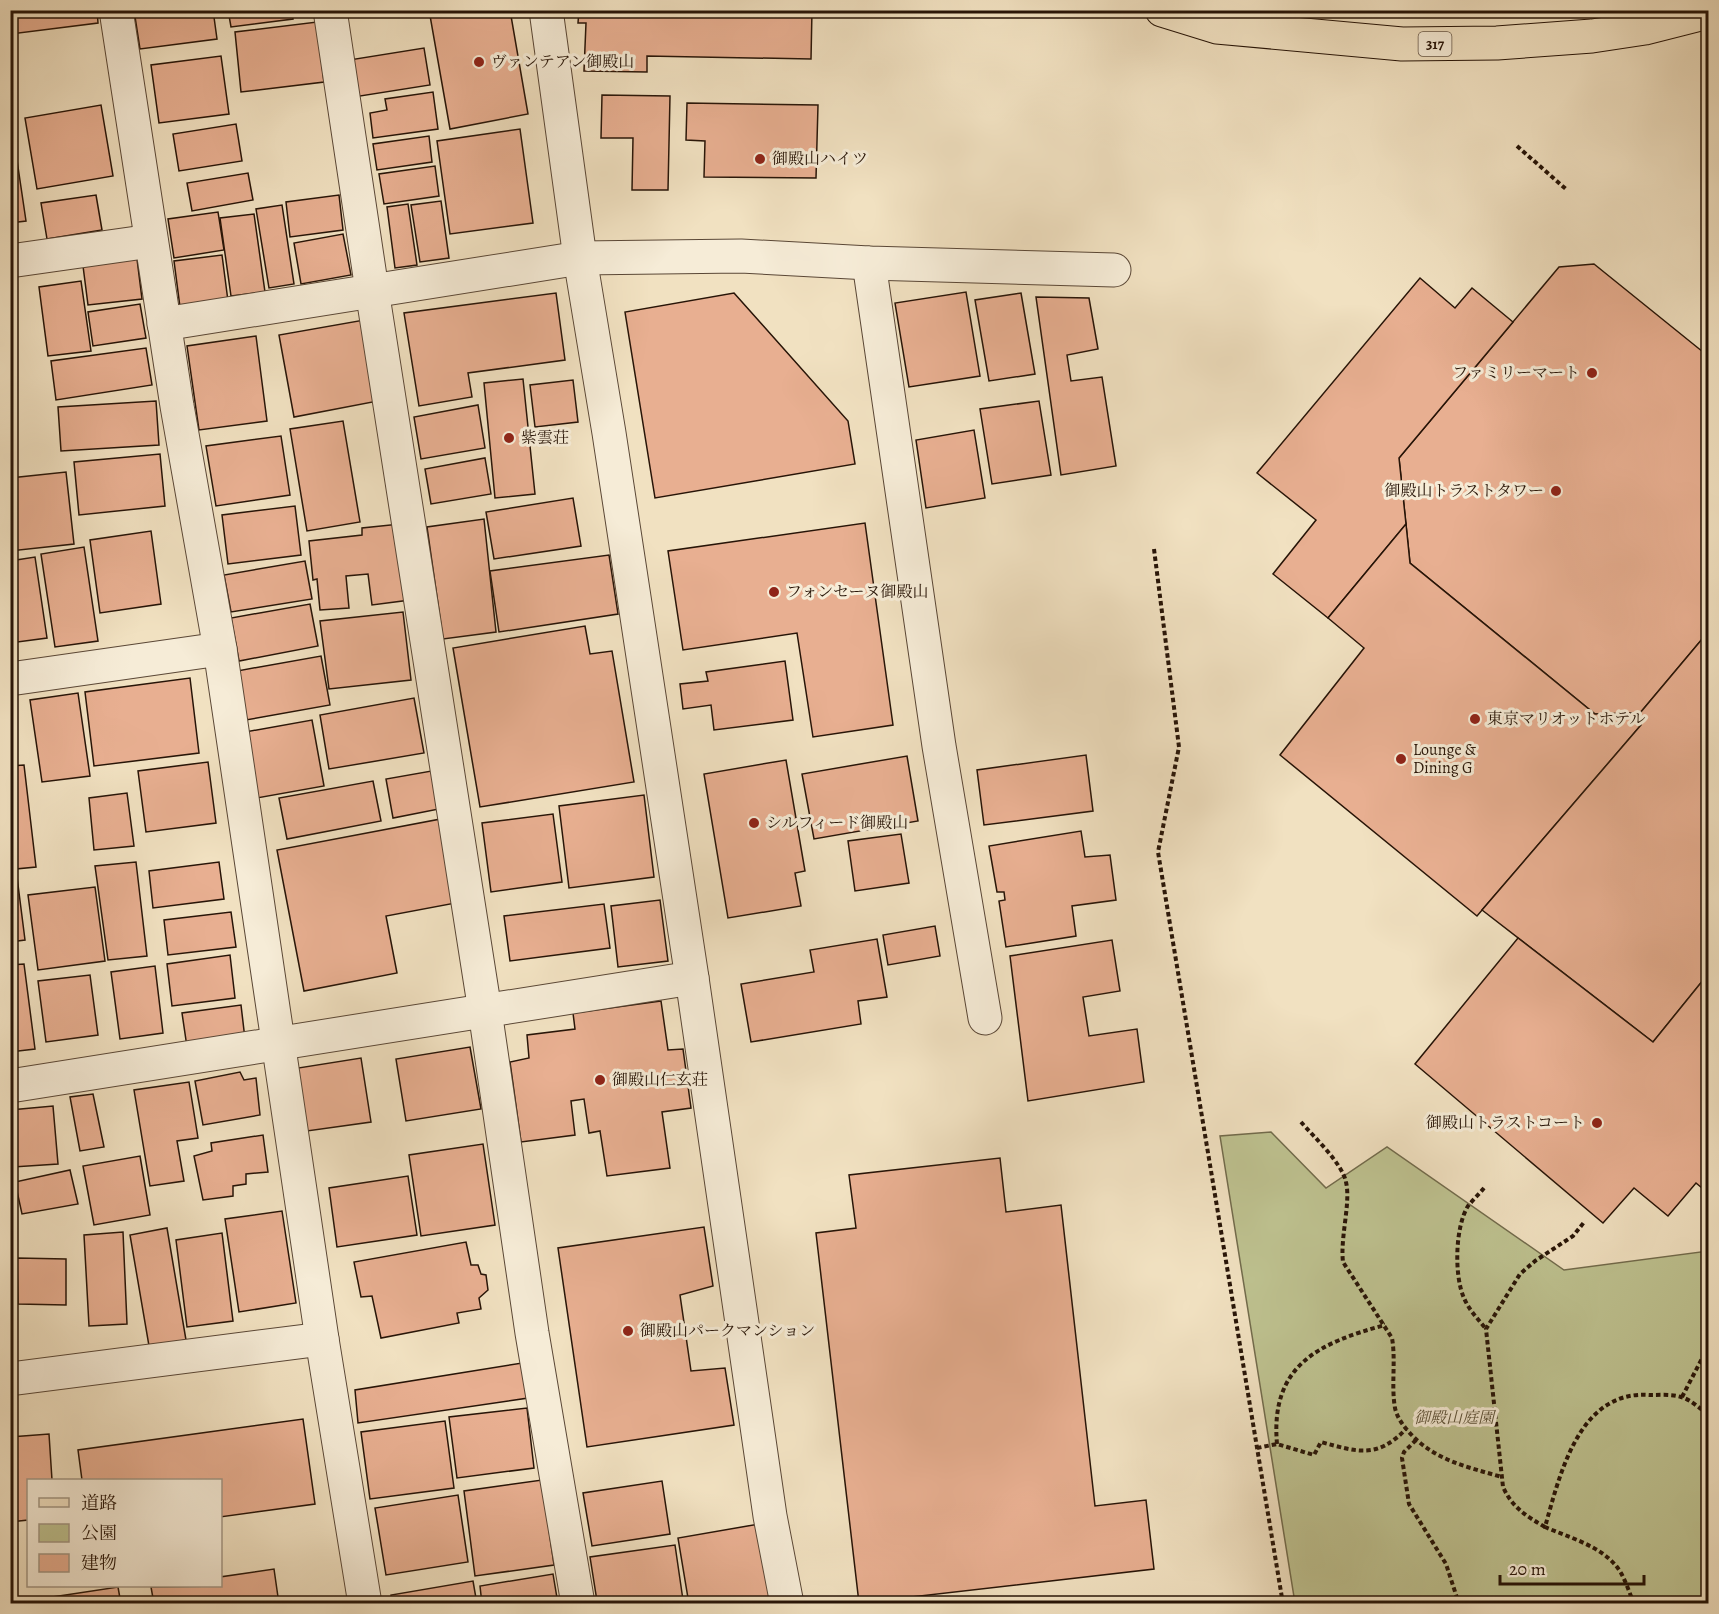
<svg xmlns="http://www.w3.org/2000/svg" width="1719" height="1614" viewBox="0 0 1719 1614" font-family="Alegreya,'Noto Serif JP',serif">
<rect width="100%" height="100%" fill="#f1e1c1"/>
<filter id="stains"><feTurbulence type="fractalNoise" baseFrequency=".00333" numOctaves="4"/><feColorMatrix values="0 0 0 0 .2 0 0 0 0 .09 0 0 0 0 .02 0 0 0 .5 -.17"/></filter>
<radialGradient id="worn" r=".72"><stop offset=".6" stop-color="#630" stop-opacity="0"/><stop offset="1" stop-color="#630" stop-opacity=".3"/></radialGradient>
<polygon fill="#bec290" stroke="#726b4c" stroke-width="1.5" points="1271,1132 1326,1188 1387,1147 1564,1270 1708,1251 1708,1603 1295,1603 1220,1136"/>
<g fill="#e8af91" stroke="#271407" stroke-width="1.5">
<polygon points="10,10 97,10 98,23 11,34"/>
<polygon points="134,10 213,10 217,39 140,49"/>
<polygon points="228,10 292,10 293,19 231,27"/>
<polygon points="429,10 510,10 528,114 450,129"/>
<polygon points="579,10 812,10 811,59 647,56 647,72 584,71 586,23 578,23"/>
<polygon points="317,22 324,82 241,92 235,32"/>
<polygon points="424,48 430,85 354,97 349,60"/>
<polygon points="221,56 229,114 159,123 151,65"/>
<polygon points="433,92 438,129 373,138 370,113 387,110 385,99"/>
<polygon points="602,95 670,96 668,190 632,190 633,138 601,138"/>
<polygon points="687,103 818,105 816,178 704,177 705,141 686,140"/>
<polygon points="101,105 113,176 37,189 25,118"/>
<polygon points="236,124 242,161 179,171 173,134"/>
<polygon points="520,129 533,223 450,234 437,141"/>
<polygon points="429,136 432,162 377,170 373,144"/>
<polygon points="10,140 14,140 26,221 10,223"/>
<polygon points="435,166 439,196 384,204 379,174"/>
<polygon points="248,173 253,200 192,211 187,183"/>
<polygon points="96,195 102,230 47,239 41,203"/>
<polygon points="339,195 343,230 290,237 286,202"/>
<polygon points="441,201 449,258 420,262 411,205"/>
<polygon points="408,204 417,265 395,268 387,207"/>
<polygon points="282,205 294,284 269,288 256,209"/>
<polygon points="218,212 224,250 174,258 168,219"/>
<polygon points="254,214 265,292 231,296 220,218"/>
<polygon points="343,234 351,275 301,284 294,243"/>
<polygon points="222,255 228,301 180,307 174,261"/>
<polygon points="137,259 142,299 88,305 83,266"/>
<polygon points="1594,264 1708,356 1708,632 1640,713 1595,714 1410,563 1399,458 1559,267"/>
<polygon points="1420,278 1455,308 1472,288 1513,322 1399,458 1406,524 1328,618 1273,574 1316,520 1257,473"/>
<polygon points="81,281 91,351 48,356 39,287"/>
<polygon points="966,292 980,376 909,387 895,303"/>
<polygon points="556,293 565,360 468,373 472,397 419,406 404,313"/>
<polygon points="734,293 848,421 855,464 655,498 625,312"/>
<polygon points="1021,293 1035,374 989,381 975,300"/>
<polygon points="1036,297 1089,298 1098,349 1067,355 1071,381 1102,377 1116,466 1061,475"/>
<polygon points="140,304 146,338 93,346 88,312"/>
<polygon points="364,320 378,401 294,417 279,335"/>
<polygon points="256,336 267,421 199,430 187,346"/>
<polygon points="146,348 152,385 56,400 51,361"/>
<polygon points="523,379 535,494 495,498 484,383"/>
<polygon points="573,380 578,422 535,427 530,385"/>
<polygon points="156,401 159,445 61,451 58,407"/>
<polygon points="1039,401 1051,475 992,484 980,409"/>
<polygon points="478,405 485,448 421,459 414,417"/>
<polygon points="343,421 360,522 307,531 290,429"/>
<polygon points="974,430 985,498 926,508 916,440"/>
<polygon points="281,436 290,495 216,506 206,446"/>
<polygon points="160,454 165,506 79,515 74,462"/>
<polygon points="485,458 491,494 431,504 425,469"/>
<polygon points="66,472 74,544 10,551 10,478"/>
<polygon points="573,498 581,546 494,559 486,512"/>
<polygon points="295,506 301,555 228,564 222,515"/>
<polygon points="484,519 496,632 443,639 427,527"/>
<polygon points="865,523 893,725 813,737 797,633 683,650 668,551"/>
<polygon points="400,524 410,600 372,605 368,574 346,576 349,608 320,610 317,579 313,580 309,541 362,535 362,528"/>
<polygon points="1406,524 1410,563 1595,714 1640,713 1641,725 1477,916 1280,755 1364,648 1328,618"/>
<polygon points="151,531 161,604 100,613 90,540"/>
<polygon points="84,547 98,641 55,647 41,554"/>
<polygon points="609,555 618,614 499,632 490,571"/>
<polygon points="35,557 47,638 10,643 10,561"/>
<polygon points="305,561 312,599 231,612 224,575"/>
<polygon points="310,604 318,646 239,661 231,618"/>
<polygon points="403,612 411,680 329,689 320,621"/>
<polygon points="585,626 590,654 612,651 634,782 480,807 453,648"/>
<polygon points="1708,632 1708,974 1653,1042 1482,910 1641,725 1640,713"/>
<polygon points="321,656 330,705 246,720 237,671"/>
<polygon points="785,661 793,720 714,730 711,705 683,709 680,684 708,681 706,672"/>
<polygon points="190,678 199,753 94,766 85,692"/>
<polygon points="78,693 90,776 42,782 30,700"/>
<polygon points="414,698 424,753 329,769 320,715"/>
<polygon points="312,720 324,786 257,798 245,732"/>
<polygon points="1086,755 1093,811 984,825 977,770"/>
<polygon points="907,756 918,821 814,839 802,774"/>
<polygon points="786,760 805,871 795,873 801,906 728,918 704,774"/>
<polygon points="208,762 216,823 146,832 138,771"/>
<polygon points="24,765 36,867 16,869 25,940 10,942 10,766"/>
<polygon points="437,770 444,808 393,818 386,779"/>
<polygon points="373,781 381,821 287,839 279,798"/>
<polygon points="127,793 134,846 94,850 89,798"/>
<polygon points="644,795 654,877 569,888 559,806"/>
<polygon points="553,814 562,882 491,892 482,823"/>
<polygon points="446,818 461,902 386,916 397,973 304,991 277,850"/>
<polygon points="1081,831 1085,857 1110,855 1116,900 1072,906 1076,936 1006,947 999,901 1005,900 1004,892 997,892 989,846"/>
<polygon points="901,834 909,883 855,891 848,841"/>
<polygon points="136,862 147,956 108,960 95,866"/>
<polygon points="219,862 224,899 153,908 149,871"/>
<polygon points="95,887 105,961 38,970 28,895"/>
<polygon points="660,900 668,961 618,967 611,906"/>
<polygon points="604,904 610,948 510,961 504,916"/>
<polygon points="231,912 236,947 168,955 164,920"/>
<polygon points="935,926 940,956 888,965 883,935"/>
<polygon points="1518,938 1653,1042 1708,974 1708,1193 1696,1183 1668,1216 1634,1188 1603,1223 1415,1064"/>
<polygon points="877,939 887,997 858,1001 861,1024 751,1042 741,984 814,972 810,950"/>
<polygon points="1112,940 1120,991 1083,997 1089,1036 1137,1029 1144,1082 1028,1101 1010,956"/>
<polygon points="230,955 235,998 172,1006 167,964"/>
<polygon points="24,964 35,1049 10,1052 10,965"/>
<polygon points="155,966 163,1033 120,1039 111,972"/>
<polygon points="90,975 98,1035 46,1042 38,981"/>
<polygon points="661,1001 668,1050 683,1049 691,1108 662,1112 670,1168 607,1176 600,1131 589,1133 584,1099 571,1101 575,1135 521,1142 510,1062 529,1058 527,1035 575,1029 573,1013"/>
<polygon points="241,1005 245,1039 187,1047 182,1013"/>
<polygon points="470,1047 481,1109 406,1121 396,1059"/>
<polygon points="361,1058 371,1122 307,1131 298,1068"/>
<polygon points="240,1072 244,1080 256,1078 260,1115 203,1125 195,1081"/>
<polygon points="189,1082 198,1138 177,1141 184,1181 150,1186 134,1090"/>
<polygon points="93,1094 104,1147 80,1151 70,1097"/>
<polygon points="53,1106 58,1164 13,1167 10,1110"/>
<polygon points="263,1135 268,1172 246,1174 246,1184 233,1186 233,1196 203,1200 194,1156 212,1151 211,1143"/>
<polygon points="483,1144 495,1225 421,1236 409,1155"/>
<polygon points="140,1156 150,1215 94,1225 83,1166"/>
<polygon points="1000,1158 1006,1212 1061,1205 1095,1506 1146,1500 1154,1569 859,1603 816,1233 856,1228 849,1175"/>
<polygon points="70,1170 78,1204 22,1214 15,1182"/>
<polygon points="408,1176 417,1235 337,1247 329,1188"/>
<polygon points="282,1211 296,1303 239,1312 225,1219"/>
<polygon points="704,1227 713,1286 680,1295 691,1371 725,1368 734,1425 587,1447 558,1248"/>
<polygon points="167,1228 186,1340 149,1346 130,1235"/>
<polygon points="123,1232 127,1324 89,1326 84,1235"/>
<polygon points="222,1233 233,1321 187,1327 176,1240"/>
<polygon points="466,1242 471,1265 478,1265 481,1274 486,1275 488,1290 479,1298 481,1309 457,1313 459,1323 381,1338 372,1296 361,1297 354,1262"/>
<polygon points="17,1258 66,1259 66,1305 18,1304"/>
<polygon points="11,1261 13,1328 10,1328 10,1261"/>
<polygon points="522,1363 528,1398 358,1423 355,1390"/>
<polygon points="527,1408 534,1468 457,1478 449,1417"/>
<polygon points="303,1419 315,1504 220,1517 220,1480 82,1480 78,1450"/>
<polygon points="445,1421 454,1488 370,1499 361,1432"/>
<polygon points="49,1434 52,1480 28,1480 28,1520 10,1522 10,1437"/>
<polygon points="542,1480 554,1565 475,1576 464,1491"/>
<polygon points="662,1481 670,1534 592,1546 583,1493"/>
<polygon points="458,1495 468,1562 386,1575 375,1508"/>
<polygon points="759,1524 771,1597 730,1604 689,1604 678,1538"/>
<polygon points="675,1545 683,1600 656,1604 630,1604 629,1597 597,1601 590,1557"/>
<polygon points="274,1569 279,1604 154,1604 151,1587 220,1586 220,1577"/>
<polygon points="553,1574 558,1604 482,1604 480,1586"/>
<polygon points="473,1581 477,1604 392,1604 391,1595"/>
<polygon points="118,1587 121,1604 13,1604 13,1603"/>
</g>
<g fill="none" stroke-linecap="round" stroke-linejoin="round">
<defs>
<g id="minor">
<polyline points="116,10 177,406 220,649 322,1339 365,1604"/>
<polyline points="330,10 372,290 485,1011 532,1333 578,1604"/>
<polyline points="546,10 580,258 609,433 692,978 770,1516 787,1604"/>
<polyline points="10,261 151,241"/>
<polyline points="869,263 939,746 985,1018"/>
<polyline points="164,324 580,258 741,256 869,263 1114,270"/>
<polyline points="10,679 220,649"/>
<polyline points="10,1086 692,978"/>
<polyline points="10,1379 322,1339"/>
</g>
<polyline id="major" points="1162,10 1217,27 1402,44 1497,43 1592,36 1645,28 1708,12"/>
</defs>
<use href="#minor" stroke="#5a4736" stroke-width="35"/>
<use href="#major" stroke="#271407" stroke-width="35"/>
<g stroke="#271407" stroke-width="4" stroke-dasharray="4.5 3" stroke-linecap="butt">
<polyline points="1517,146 1567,190"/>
<polyline points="1154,549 1179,747 1158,852 1283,1604"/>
<path d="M1301 1122C1314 1137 1342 1163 1346 1182 1351 1203 1340 1237 1343 1262L1392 1338C1396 1361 1391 1385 1395 1408 1397 1417 1402 1424 1408 1431 1433 1460 1467 1467 1502 1477"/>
<path d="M1484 1188C1479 1194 1473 1200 1468 1206 1455 1227 1454 1276 1464 1298 1469 1310 1478 1319 1486 1329"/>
<polyline points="1682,1397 1708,1347"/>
<polyline points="1416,1440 1404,1452 1402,1458 1409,1504 1446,1564 1459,1604"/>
<path d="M1277 1444C1270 1365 1319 1343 1385 1325"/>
<path d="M1257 1448 1277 1444 1314 1455 1321 1442C1358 1452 1377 1459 1406 1429"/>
<path d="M1545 1527C1526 1516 1512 1507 1503 1487L1486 1329 1520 1274 1535 1261 1573 1236 1585 1221"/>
<path d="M1634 1604C1630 1594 1626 1582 1621 1573 1606 1547 1570 1538 1545 1527 1560 1474 1579 1390 1649 1395 1659 1395 1672 1394 1681 1397 1690 1399 1700 1409 1708 1414"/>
</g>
<use href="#minor" stroke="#f6ecd7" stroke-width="33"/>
<use href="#major" stroke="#f1e1c1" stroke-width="33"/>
</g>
<g fill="#8f2418" stroke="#f6ecd7" stroke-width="2">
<circle cx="479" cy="62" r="6"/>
<circle cx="760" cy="159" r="6"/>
<circle cx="1592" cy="373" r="6"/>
<circle cx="509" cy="438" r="6"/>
<circle cx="1556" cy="491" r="6"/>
<circle cx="774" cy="592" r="6"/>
<circle cx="1475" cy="719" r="6"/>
<circle cx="1401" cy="759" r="6"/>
<circle cx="754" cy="823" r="6"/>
<circle cx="600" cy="1080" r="6"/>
<circle cx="1597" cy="1123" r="6"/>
<circle cx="628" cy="1331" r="6"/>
</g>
<g text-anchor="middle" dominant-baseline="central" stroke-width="6" stroke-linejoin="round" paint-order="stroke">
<rect fill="#f6ecd7" stroke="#655545" stroke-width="1.5" x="1418.5" y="32" width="33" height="24" rx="4.5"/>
<g font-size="15" font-weight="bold" fill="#271407">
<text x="1435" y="44">317</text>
</g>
<g font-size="16" fill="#271407" stroke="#f6ecd7" text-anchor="start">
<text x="491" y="62">ヴァンテアン御殿山</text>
<text x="772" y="159">御殿山ハイツ</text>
<text x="1580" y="373" text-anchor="end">ファミリーマート</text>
<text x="521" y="438">紫雲荘</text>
<text x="1544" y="491" text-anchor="end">御殿山トラストタワー</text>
<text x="786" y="592">フォンセーヌ御殿山</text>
<text x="1487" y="719">東京マリオットホテル</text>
<text x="1413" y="750">Lounge &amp;<tspan x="1413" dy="18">Dining G</tspan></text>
<text x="766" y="823">シルフィード御殿山</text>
<text x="612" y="1080">御殿山仁玄荘</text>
<text x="1585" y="1123" text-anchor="end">御殿山トラストコート</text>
<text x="640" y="1331">御殿山パークマンション</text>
</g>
<g font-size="16" font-style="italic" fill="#5c5137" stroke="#f6ecd7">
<text x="1454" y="1418">御殿山庭園</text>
</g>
</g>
<rect width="1719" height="1614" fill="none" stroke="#f1e1c1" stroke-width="36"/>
<rect x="12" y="12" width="1695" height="1590" fill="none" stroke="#271407" stroke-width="3"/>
<rect x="18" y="18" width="1683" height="1578" fill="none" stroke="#271407" stroke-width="1.5"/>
<rect x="27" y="1479" width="195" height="108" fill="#f6ecd7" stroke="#a39684" stroke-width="1.5"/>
<rect x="39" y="1498" width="30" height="9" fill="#f1e1c1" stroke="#a39684" stroke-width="1.5"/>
<text x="81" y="1509" font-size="18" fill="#271407">道路</text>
<rect x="39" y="1524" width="30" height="18" fill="#bec290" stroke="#a39684" stroke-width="1.5"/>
<text x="81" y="1539" font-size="18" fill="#271407">公園</text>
<rect x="39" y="1554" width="30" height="18" fill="#e8af91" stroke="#a39684" stroke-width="1.5"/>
<text x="81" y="1569" font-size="18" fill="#271407">建物</text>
<path d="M1500 1575v9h144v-9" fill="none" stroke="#271407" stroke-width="3"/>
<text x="1509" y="1575" font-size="18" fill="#271407" stroke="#f6ecd7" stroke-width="4.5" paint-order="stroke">20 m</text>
<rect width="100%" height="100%" filter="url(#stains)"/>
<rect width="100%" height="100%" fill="url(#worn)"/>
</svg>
